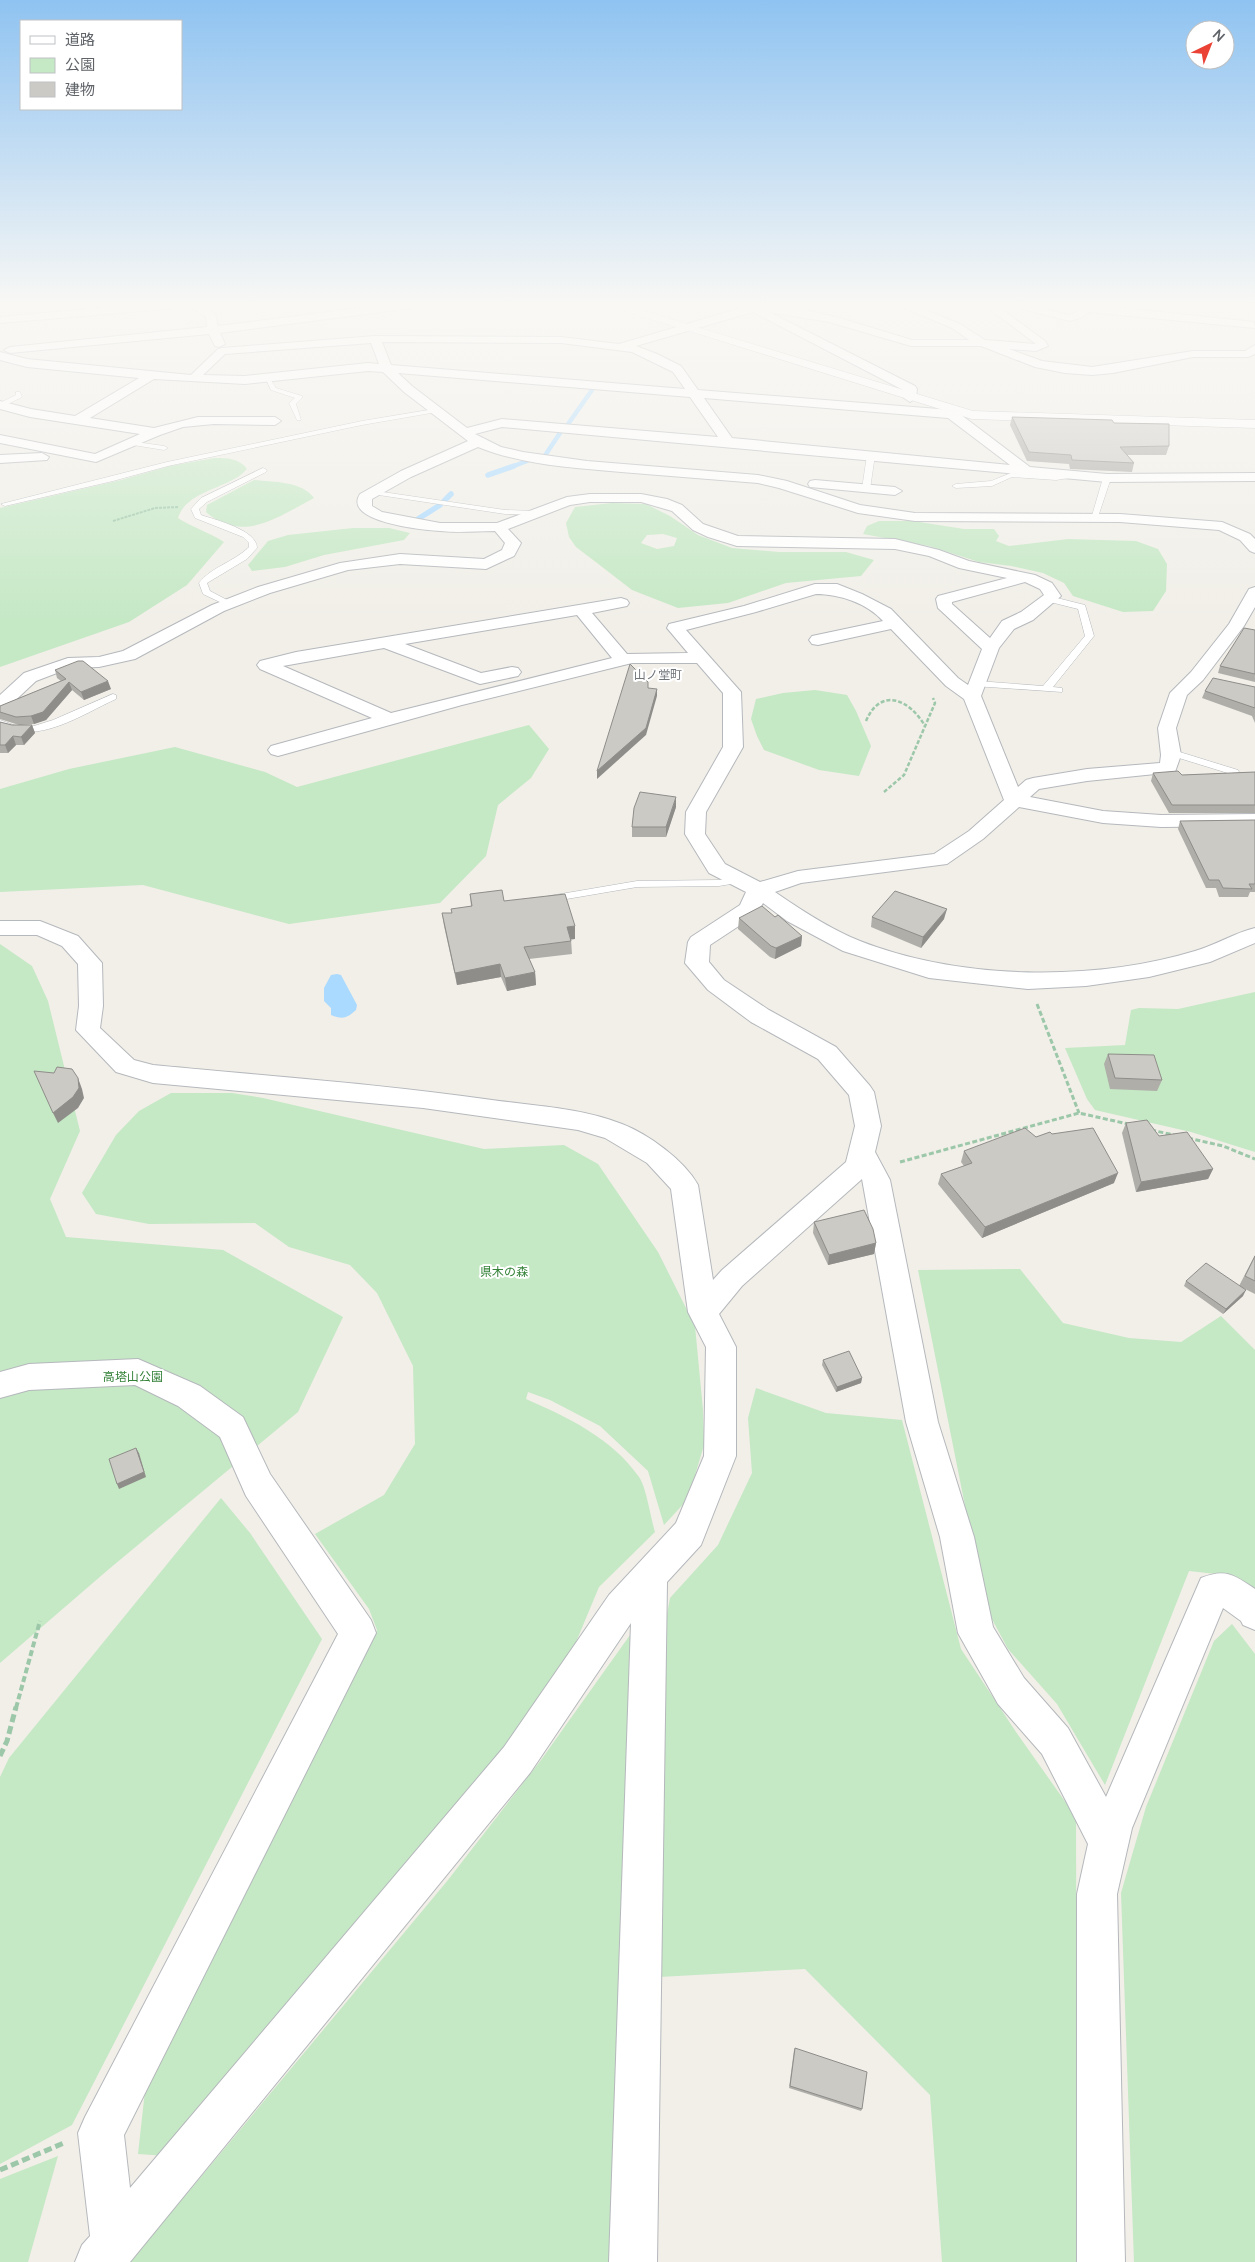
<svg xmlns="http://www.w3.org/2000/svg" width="1255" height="2262" viewBox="0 0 1255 2262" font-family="Manrope,'Noto Sans JP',sans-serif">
<rect width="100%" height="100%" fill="#f1efe8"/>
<g fill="#c5e8c5" fill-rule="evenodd">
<path d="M214 458C228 458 239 458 247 469 243 473 239 477 234 479 215 490 185 495 178 518 193 528 209 532 224 542L187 585 129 622 0 667V508L121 480 170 466Z"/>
<path d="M254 480C273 482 302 481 314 498 278 517 242 544 206 512L207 505Z"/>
<path d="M612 503 646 504 670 516 698 535 732 548 779 552H846L874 560 861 576 786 583 728 603 678 608 632 590 597 563 576 547 569 537 566 523 575 507ZM663 534 677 538 674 546 657 549 641 543 647 535Z"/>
<polygon points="879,521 913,521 964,529 994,529 999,536 996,541 1009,546 1068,539 1136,541 1158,549 1167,564 1166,591 1153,611 1123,612 1073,596 1064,583 1043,573 1011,566 979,562 929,546 863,534 867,526"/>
<polygon points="353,528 389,528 410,533 404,540 324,555 285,567 252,571 248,565 268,541 288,535"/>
<polygon points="815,690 847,695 856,711 871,746 859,776 819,770 764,750 757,736 751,719 756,699 783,693"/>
<polygon points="529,725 549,749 531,778 498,805 486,856 440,903 289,924 143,885 0,892 0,789 69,769 175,747 265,772 297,787"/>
<polygon points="0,944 32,966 48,1001 80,1131 50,1199 66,1237 223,1250 343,1317 298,1412 109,1569 0,1663"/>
<polygon points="1255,992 1255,1152 1191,1132 1095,1110 1087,1099 1065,1048 1125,1045 1131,1010 1139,1008 1178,1009"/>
<path d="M171 1093H232L263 1098 484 1149 564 1145 598 1164 658 1252 695 1326 703 1410 704 1445 688 1499 664 1525 648 1471 600 1426 550 1400 528 1392 526 1399C567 1417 612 1438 639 1477 646 1486 651 1519 655 1532L599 1587 571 1654 484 1778 167 2156 138 2154 145 2091 377 1630 369 1609 315 1534 384 1495 415 1444 413 1366 377 1293 350 1265 289 1247 255 1223 149 1224 96 1214 82 1193 116 1135 139 1111Z"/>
<polygon points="1020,1269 1063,1323 1129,1338 1181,1342 1221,1316 1255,1350 1255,1596 1235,1576 1189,1571 1105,1785 1057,1704 1008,1649 985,1606 918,1270"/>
<polygon points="756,1388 826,1413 902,1420 961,1649 1016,1732 1076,1817 1077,2262 942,2262 930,2095 805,1969 659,1977 663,1636 670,1598 718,1545 752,1473 748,1418"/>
<polygon points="221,1498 250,1533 322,1639 72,2125 0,2164 0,1777 9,1758"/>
<polygon points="640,1621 614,2262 130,2262 448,1880 541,1760"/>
<polygon points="1232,1624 1255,1654 1255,2262 1134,2262 1121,1893 1146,1807 1214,1641"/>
<polygon points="58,2156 28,2262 0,2262 0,2179"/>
</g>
<path fill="#aadaff" d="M337 974 341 975 357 1005 356 1010C347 1018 343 1020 331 1015V1008L324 1001V988L331 975Z"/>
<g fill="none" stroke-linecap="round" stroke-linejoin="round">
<g stroke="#aadaff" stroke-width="4.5">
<polyline points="566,427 592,390"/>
<polyline points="544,457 562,430"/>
<polyline points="511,467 527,461"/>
</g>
<g stroke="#aadaff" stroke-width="5.5">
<polyline points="488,475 514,466"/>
<polyline points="444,501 451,494"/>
<polyline points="418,519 440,505"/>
</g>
<defs>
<g id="lane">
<polygon points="265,377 269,377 276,388 302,396 302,398 296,404 301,420 297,420 289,403 295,398 271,390"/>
<polygon points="16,392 20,392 22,397 0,408 0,403 16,395"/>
<polygon points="435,409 438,411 437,412 362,425 168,466 113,481 5,506 1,504 167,462 362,421"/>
<polygon points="129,441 164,446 168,448 164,450 127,444 126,443"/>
<polygon points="871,453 875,455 870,489 866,491 862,489 867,455"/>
<path d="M263 468 267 470 266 472 207 502 199 509 201 515C216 520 257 530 257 548L247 559 207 583 210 591 233 603 226 605 203 594 199 583C211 567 234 562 249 547V543L243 537 195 518 191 509 201 498Z"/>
<polygon points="1011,473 1056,476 1078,474 1082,476 1056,480 1012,477 992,486 956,488 952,486 956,484 991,481"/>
<polygon points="1107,476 1111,478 1098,517 1091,519 1103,478"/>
<polygon points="369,490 505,510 536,511 540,513 536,515 505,514 372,494 368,492"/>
<polygon points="1049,596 1085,605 1094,636 1053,687 1062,688 1062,692 974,686 974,682 977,681 1043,686 1085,636 1078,609 1046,601 1045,599"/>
<path d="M113 694 116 695V699C81 715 40 744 0 727V720L19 727 34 726 53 720Z"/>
<polygon points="1170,749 1238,770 1239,772 1234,775 1166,754 1166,750"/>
<polygon points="739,877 745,880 743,882 719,886 637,887 549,902 543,899 549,896 637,881 719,880"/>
</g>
<g id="street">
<polygon points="135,305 183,305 178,308 0,323 0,317"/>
<polygon points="189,305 202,305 215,314 218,326 383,305 417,305 412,308 220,333 225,344 219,347 215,346 209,334 10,353 4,350 10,347 207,327 206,317"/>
<path d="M735 305H771L800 309 836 317 912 340H969L952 328 897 305H913L960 324 985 340 1036 344 984 305H996L1045 341 1048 346 1036 351 1009 349 1042 361 1092 367 1193 351H1245L1255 345V354L1248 357H1193L1113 373 1092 375 1065 373 1035 367 981 346H911L829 322 769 312 915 386 917 389 916 398 910 402 904 398 905 391 753 312 636 346 657 354 681 366 698 390 951 410 956 411 1030 467 1107 474 1255 473V481L1107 482 502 427 475 434 501 447 523 452 587 461 758 475 787 481 860 505 915 513 1120 514 1222 522 1250 534 1255 539V553L1250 551 1240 540 1219 530 1120 522 915 521 858 513 779 488 758 483C712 479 666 476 621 472 574 468 522 465 478 447L411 477 372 499V506L382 512 440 523H497L567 497 590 494H641L667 499 682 505 703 524 738 536 895 539 939 550 969 561 1035 575 1052 583 1061 596 1033 620 1014 629 999 648 981 696 1018 787 1026 780 1033 778 1087 769 1160 763 1161 755 1158 728 1170 693 1191 672 1229 624 1249 589 1255 587V607L1244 626 1203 680 1187 695 1176 728 1181 755 1175 772 1087 781 1039 789 1030 797 1103 811 1161 815 1255 814V826L1161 827 1103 823 1019 807 983 839 947 864 801 883 775 892C801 910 830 929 860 941 959 980 1093 982 1195 951 1216 945 1234 933 1255 928V943L1210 962 1149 977 1086 986 1028 989 929 978 843 951 787 921 763 903 757 914 710 945 709 962 724 980 769 1010 836 1047 870 1086 874 1092 881 1126 875 1152 890 1180 938 1422 974 1537 993 1627 1024 1678 1068 1728 1106 1797 1201 1578C1226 1568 1234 1575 1255 1589V1630L1243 1625 1241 1621 1223 1608 1132 1828 1117 1894 1125 2262H1077V1894L1088 1844 1042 1754 998 1704 958 1633 940 1537 906 1422 862 1179 742 1286 719 1314 736 1347V1456L701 1545 667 1582 657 2262H609L631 1623 530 1773 130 2262H75L82 2245 90 2236 78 2133 85 2117 338 1634 246 1496 220 1437 178 1406 135 1385 29 1390 0 1398V1372L29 1364 138 1359 200 1386 243 1417 270 1474 371 1620 376 1633 124 2135 130 2188 504 1747 609 1595 676 1523 704 1456 706 1347 688 1312 671 1189 647 1163 605 1138 578 1130 423 1108 153 1083 116 1072 76 1030 79 1006 78 964 62 946 37 935H0V921H40L78 936 102 963 103 1006 100 1028 134 1060 153 1065C266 1076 380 1084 492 1100 535 1106 582 1108 622 1124 648 1134 684 1160 698 1185L713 1280 722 1270 846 1162 855 1126 849 1095 818 1059 751 1022 708 990 685 963 688 942 691 937 740 905 746 892 709 873 685 834 686 812 723 747V693L697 663H632L462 705 278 756 271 754 268 750 271 746 372 718 260 669 257 665 260 661 296 652 621 598 627 600 629 603 627 606 592 613 627 654 688 653 667 628 669 624 744 606 815 584H837L862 594 891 609 958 678 968 685 982 649 938 608 936 599 938 596 1007 578 959 568 929 556 895 549 737 546 708 537 693 530 672 511 641 502H590L570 505 508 529 521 543 514 556 486 569 400 564 348 570 270 593 224 611 135 659 99 667 70 668 36 681 6 709 0 710V695L24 673 68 658 99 657 123 651 212 605 258 587 340 563 400 554 484 559 502 550 505 543 495 531C477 531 458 533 440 531 423 530 342 522 360 494L401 471 468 441 404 392 383 372 368 371 245 384 154 379 90 418 154 428 198 417H275L281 421 275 425 214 424 183 427 160 435 96 462 0 443V435L95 454 140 434 30 417 0 409V401L31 409 75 416 139 378 27 367 0 360V352L27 359 191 375 218 349 222 348 375 336 561 337 619 344 741 308ZM382 342 561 343 632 352 673 372 685 389 391 365ZM371 343 379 364 368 363 245 376 203 375 225 354ZM398 373 690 397 718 437 502 419 467 428 412 386ZM704 398 948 418 1010 465 732 438ZM1025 582 1040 589 1044 595 1021 612 1002 621 990 638 952 604V602ZM816 594C839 594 867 603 883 621L812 636 809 640 812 644 818 645 891 629 946 686 964 699 1004 800 969 831 934 854 798 871 760 882 725 864 705 834 706 812 743 747 741 692 686 630 756 612ZM577 615 612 658 391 713 283 666 384 648 480 684 518 676 521 672 518 668 512 667 481 673 405 644Z"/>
<polygon points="1006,305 1027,305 1069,315 1075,313 1083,305 1094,305 1254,322 1255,328 1088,312 1083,317 1070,321"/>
<polygon points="42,453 49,457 47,460 0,463 0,455"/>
<polygon points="815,480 895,487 902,491 895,495 810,487 808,484 810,481"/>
</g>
<polygon id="secondary" points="606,305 624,305 973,411 1255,420 1255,428 972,419"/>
</defs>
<use href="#lane" stroke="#b5b8bc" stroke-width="1"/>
<use href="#street" stroke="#b5b8bc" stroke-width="2"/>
<use href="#secondary" stroke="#b6babf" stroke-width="1"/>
<polyline stroke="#9cc7a9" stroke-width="2" stroke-dasharray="3 1" stroke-linecap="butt" points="113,521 155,508 178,507"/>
<g stroke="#9cc7a9" stroke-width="2.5" stroke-dasharray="4 2" stroke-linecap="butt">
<path d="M866 721C881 686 910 700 925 726"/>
<polyline points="884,792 904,775 935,703 933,698"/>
</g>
<g stroke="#9cc7a9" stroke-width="3" stroke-dasharray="5 2.5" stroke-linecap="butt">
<polyline points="1037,1004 1079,1113"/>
<polyline points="1151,1130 1174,1135"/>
<polyline points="1188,1138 1223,1146 1255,1159"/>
<polyline points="900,1162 1079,1113 1128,1124"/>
</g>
<polyline stroke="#9cc7a9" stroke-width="4" stroke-dasharray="6 3" stroke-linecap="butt" points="16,1708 40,1621"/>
<g stroke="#9cc7a9" stroke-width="5" stroke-dasharray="8 4" stroke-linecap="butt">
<polyline points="0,1756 7,1741 16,1707"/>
<polyline points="0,2170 64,2143"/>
</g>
<use href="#lane" fill="#fff" fill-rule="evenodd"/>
<use href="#street" fill="#fff" fill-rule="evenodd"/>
<use href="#secondary" fill="#fff" fill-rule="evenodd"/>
</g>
<g fill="#afaea9">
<polygon points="1012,417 1114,423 1169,446 1166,455 1127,455 1134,463 1132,472 1070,469 1069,464 1027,461 1010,425"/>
<polygon points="1255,630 1255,682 1218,673 1220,666"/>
<polygon points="55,670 111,689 84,700 72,690 46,720 34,724 22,725 32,725 35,733 24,745 16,745 8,753 0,753 0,722 12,725 19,725 0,719 0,706 61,681 57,678"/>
<polygon points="1255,687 1255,723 1252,716 1202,698 1205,691"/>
<polygon points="1255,772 1255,813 1169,813 1151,781 1153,773 1182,775"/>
<polygon points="676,807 666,837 632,837 632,827"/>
<polygon points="1255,820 1255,892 1250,892 1248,897 1219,897 1216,888 1206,888 1178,829 1180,821"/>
<polygon points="470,894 504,901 575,926 575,939 571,939 572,954 529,959 535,972 536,985 507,991 501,977 457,985 444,926 442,913 451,913 471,906"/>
<polygon points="775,917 802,936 801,946 775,959 770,957 738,929 739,918"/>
<polygon points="872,917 944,919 921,948 871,927"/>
<polygon points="1108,1054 1162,1080 1157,1091 1110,1089 1104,1064"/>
<polygon points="1126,1123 1159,1136 1213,1169 1208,1179 1136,1192 1122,1133"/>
<polygon points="1052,1134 1114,1183 982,1238 938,1184 941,1174 964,1166 961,1162 964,1151"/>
<polygon points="814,1222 876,1243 874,1254 828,1265 813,1233"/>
<polygon points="1255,1255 1255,1294 1239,1286"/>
<polygon points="1186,1281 1243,1296 1223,1314 1184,1286"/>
<polygon points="823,1360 862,1378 861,1383 836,1392 822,1365"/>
<polygon points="795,2048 862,2109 861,2111 789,2088 794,2050"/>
</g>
<g fill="#8f8d8a">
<polygon points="108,681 111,689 84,700 81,692"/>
<polygon points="69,682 72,690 46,720 34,724 31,716"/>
<polygon points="657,689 657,696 646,735 597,779 597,771"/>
<polygon points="32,725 35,733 24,745 21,737"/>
<polygon points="13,736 16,745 8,753 5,745"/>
<polygon points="676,797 676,807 666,837 666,827"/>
<polygon points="947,909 944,919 921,948 923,937"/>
<polygon points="575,926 575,939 568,940 567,927"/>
<polygon points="802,936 801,946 775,959 776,948"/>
<polygon points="500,964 501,977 457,985 455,973"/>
<polygon points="535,972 536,985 507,991 505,978"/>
<polygon points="78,1078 82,1089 84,1098 78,1108 58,1123 53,1113"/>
<polygon points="1213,1169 1208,1179 1136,1192 1141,1182"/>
<polygon points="1118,1173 1114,1183 982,1238 985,1227"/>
<polygon points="876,1243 874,1254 828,1265 829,1255"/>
<polygon points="1246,1290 1243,1296 1223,1314 1226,1309"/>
<polygon points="862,1378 861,1383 836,1392 837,1387"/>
<polygon points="136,1448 139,1453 146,1477 119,1489 117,1484"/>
</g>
<g fill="#cccac5" stroke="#8f8d8a">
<polygon points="1012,417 1112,420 1114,423 1169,424 1169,446 1120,447 1134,463 1072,460 1071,455 1029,452"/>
<polygon points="1244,628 1255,630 1255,674 1220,666"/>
<polygon points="78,661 83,661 108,681 81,692 69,682 43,712 31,716 16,717 0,712 0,706 66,679 55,670"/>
<polygon points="630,664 648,682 648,688 657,689 646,728 597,771"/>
<polygon points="1213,678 1255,687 1255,708 1205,691"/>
<polygon points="0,722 12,725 32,725 21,737 13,736 5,745 0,745"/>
<polygon points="1178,771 1182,775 1255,772 1255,805 1172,805 1153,773"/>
<polygon points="640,792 676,797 666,827 632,827 634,808"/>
<polygon points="1255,820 1255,884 1249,884 1252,889 1223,888 1219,880 1209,880 1180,821"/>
<polygon points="502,890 504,901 565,894 575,926 567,927 571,941 524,947 535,972 505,978 500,964 455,973 442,913 452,913 451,909 472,906 470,894"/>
<polygon points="895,891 947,909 923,937 872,917"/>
<polygon points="762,906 775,917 778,915 802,936 776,948 771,946 739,918"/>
<polygon points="1108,1054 1154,1055 1162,1080 1115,1078"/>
<polygon points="57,1067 72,1069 78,1078 79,1088 73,1097 53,1113 34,1071 54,1073"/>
<polygon points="1147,1120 1159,1136 1187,1132 1213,1169 1141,1182 1126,1123"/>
<polygon points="1025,1128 1036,1137 1050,1132 1052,1134 1093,1128 1118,1173 985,1227 941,1174 972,1163 964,1151"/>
<polygon points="864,1210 873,1229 876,1243 829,1255 814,1222"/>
<polygon points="1255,1256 1255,1281 1245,1276"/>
<polygon points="1206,1263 1246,1290 1226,1309 1186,1281"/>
<polygon points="849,1351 862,1378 837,1387 823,1360"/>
<polygon points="136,1448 144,1472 117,1484 109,1459"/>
<polygon points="795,2048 867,2072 862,2109 790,2086"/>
</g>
<linearGradient id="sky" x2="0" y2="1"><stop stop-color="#8fc3f1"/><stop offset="0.49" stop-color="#f9f8f5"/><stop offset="1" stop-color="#f9f8f5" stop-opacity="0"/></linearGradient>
<rect width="1255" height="622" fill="url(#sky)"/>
<g text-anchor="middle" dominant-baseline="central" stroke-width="4" stroke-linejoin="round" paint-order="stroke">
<g font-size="12" fill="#70757a" stroke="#fff">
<text x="658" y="674">山ノ堂町</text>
</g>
<g font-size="12" fill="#348238" stroke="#fff">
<text x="504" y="1271">県木の森</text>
<text x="133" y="1376">高塔山公園</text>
</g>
</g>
<rect x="20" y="20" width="162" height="90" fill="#ffffff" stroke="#bfc1c3"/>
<rect x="30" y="36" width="25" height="8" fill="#ffffff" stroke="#bfc1c3"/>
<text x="65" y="45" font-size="15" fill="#5f6368">道路</text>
<rect x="30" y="58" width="25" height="15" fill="#c5e8c5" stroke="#bfc1c3"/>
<text x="65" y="70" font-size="15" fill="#5f6368">公園</text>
<rect x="30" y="82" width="25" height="15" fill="#cccac5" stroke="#bfc1c3"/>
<text x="65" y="95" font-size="15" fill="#5f6368">建物</text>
<g transform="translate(1210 45) rotate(43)"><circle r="24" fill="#ffffff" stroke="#bfc1c3"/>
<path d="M0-4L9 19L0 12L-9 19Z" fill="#ea4335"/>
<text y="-8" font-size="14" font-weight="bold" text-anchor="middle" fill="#5f6368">N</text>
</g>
</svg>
